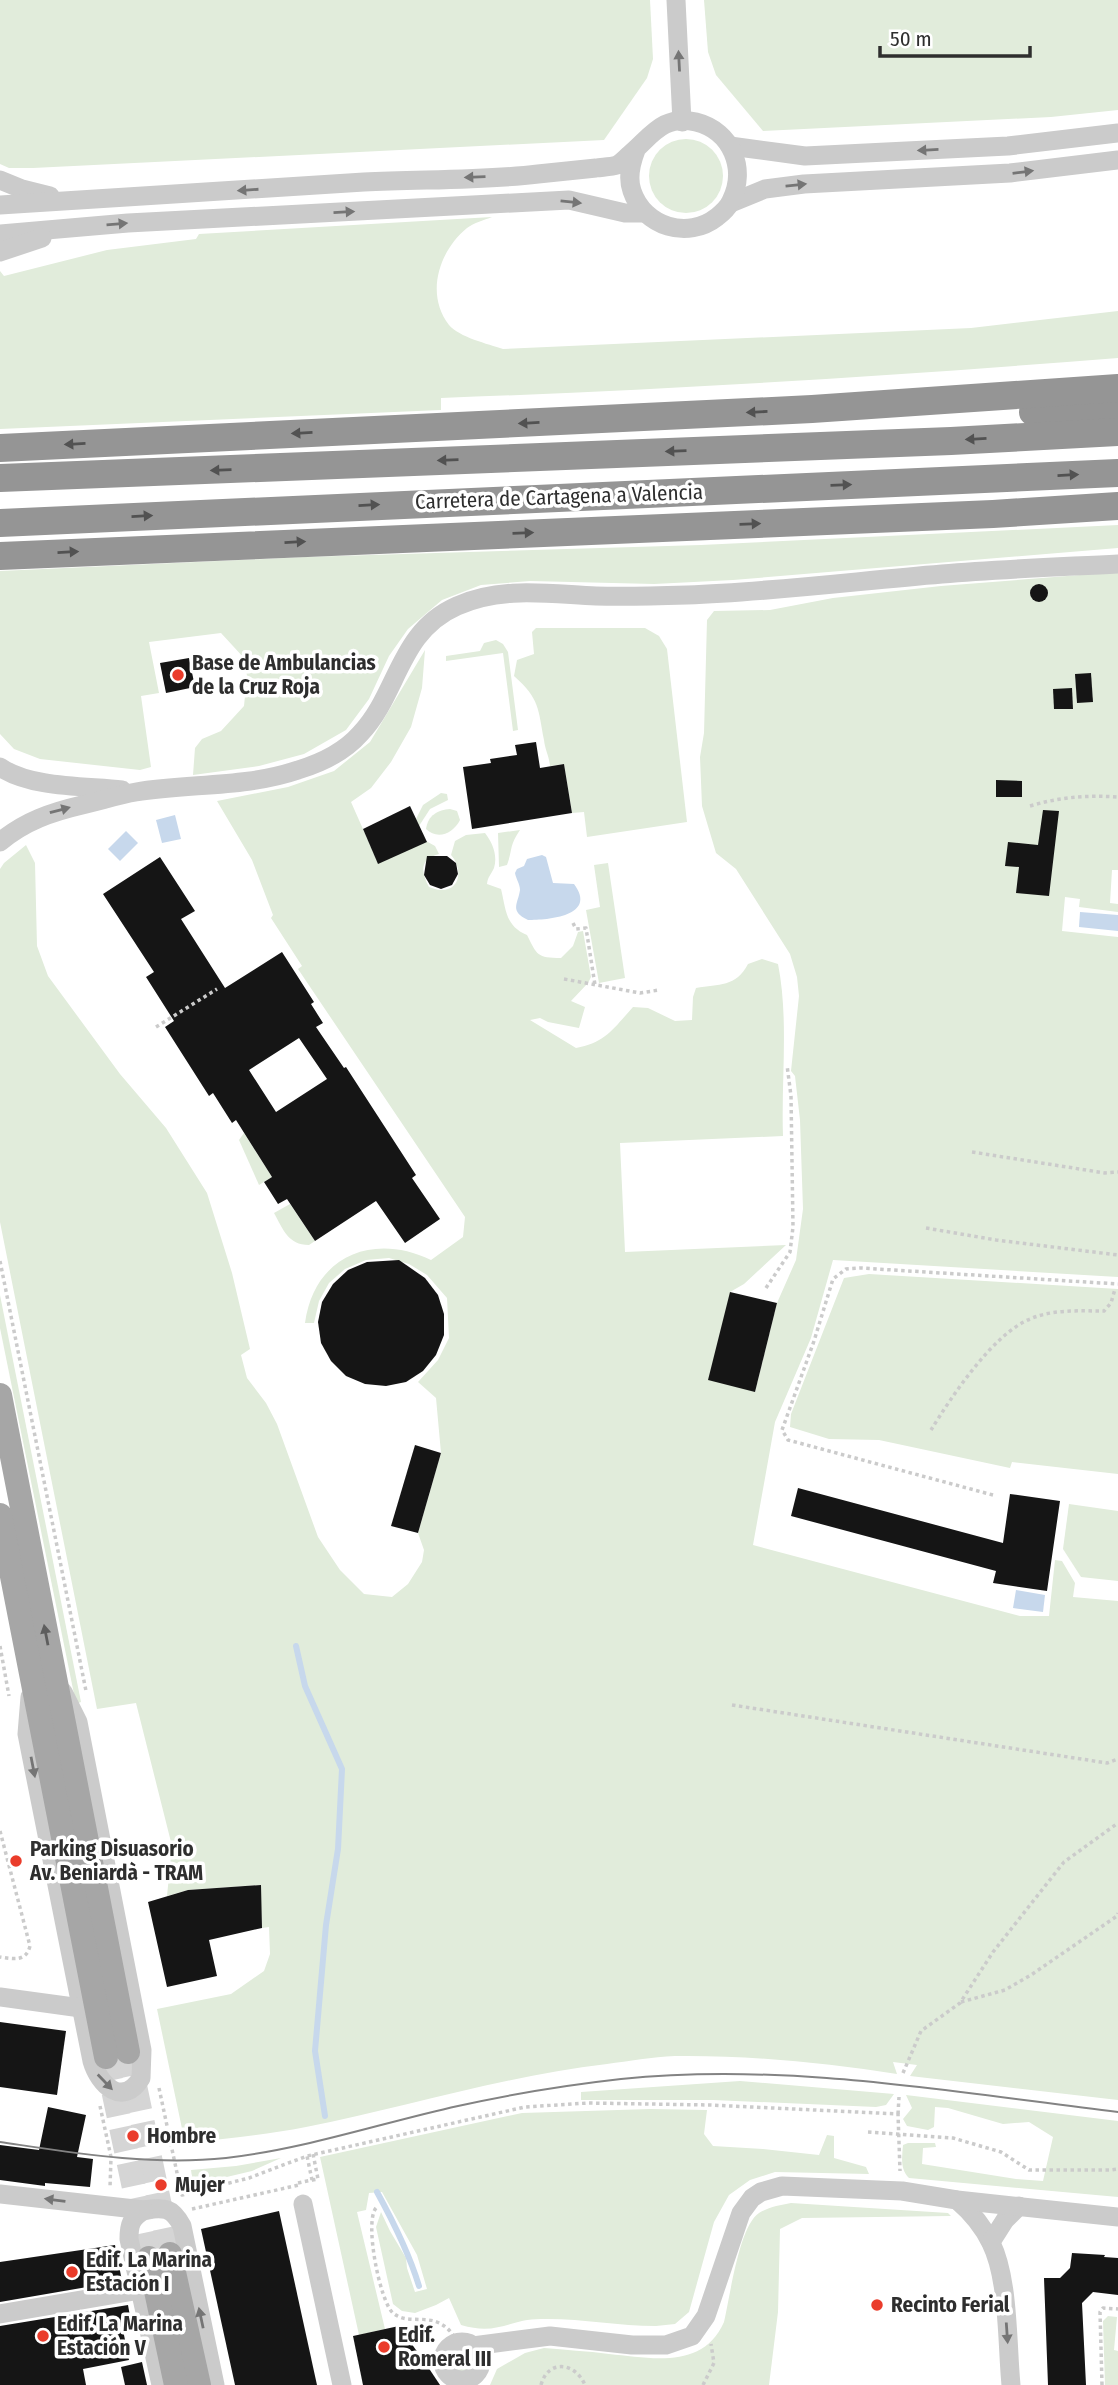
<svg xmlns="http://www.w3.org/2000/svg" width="1118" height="2385" viewBox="0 0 1118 2385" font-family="'Fira Sans Condensed',sans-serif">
<rect width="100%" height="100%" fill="#fff"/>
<g fill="#e1ecdb">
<polygon points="0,0 650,0 653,59 647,78 604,140 33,168 9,168 0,164"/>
<polygon points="704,0 1118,0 1118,110 1051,117 763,131 716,75 708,52"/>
<circle cx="686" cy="176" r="37"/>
<path d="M492 217C484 220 474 223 467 228 439 251 425 294 449 325 459 337 488 344 503 349L971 328 1118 311V358C893 376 667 390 441 398V410L0 429V271L4 276 107 250 196 239 199 234Z"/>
<polygon points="1118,525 1118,548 733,580 654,584 530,581 481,585 442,600 408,629 389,656 369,699 346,730 304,754 259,766 193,775 195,748 202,739 221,731 244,706 247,676 244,658 221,633 149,642 159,693 141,696 151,767 140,770 40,759 14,749 0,734 0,571 306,557 701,545"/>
<path d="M1118 572V870H1112L1110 903 1118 904V912L1079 907 1080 899 1065 897 1062 931 1118 937V1277L833 1260 811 1338 775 1422 753 1545 1020 1616H1049L1055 1560 1062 1561 1075 1583 1073 1597 1118 1601V2100L910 2076 917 2065 893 2062 897 2074C824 2063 749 2055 675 2056 652 2057 629 2061 607 2064 504 2076 406 2107 306 2127 265 2135 225 2139 185 2143L157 2009 231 1994 264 1971 270 1954 269 1927 262 1928 260 1885 188 1890 167 1896 172 1846 136 1703 97 1709 0 1222V869L4 863 26 845 35 863 37 946 48 976 120 1074 166 1128 207 1193 232 1273 250 1349 241 1355 247 1378 266 1403 277 1424 318 1537 340 1570 364 1594 392 1597 408 1584 422 1562 424 1550 418 1533 441 1453 436 1398 418 1382 438 1360 449 1338 447 1298 427 1275 409 1264 389 1258 366 1260 345 1269 329 1283 319 1301 314 1323H305C314 1256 373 1232 431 1260L463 1237 465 1217 298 969 302 966 271 918 273 915 252 860 217 801 288 787 334 771 370 742 425 650 422 688 411 727 391 762 371 788 351 802 378 863 426 841 435 846 439 854C419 859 421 872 429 887 433 888 437 890 441 890 462 890 462 867 451 855L455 841 466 835 485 833C492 842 498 855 494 868 491 875 488 876 487 884L501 889C506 909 505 926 527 935 537 955 537 958 561 958L573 946 578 932 583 931 591 977 588 983 571 1001 585 1007 579 1028 548 1022 540 1018 530 1020 576 1048C605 1043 614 1028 633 1007L648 1008 675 1021 692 1020 693 997 696 988C719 984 736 987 748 964L762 959 778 964C789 1020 781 1079 783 1136L620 1143 625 1252 786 1245 744 1284 730 1292 755 1392 777 1303 796 1260 803 1209 800 1120 795 1076 791 1071 799 996 797 977 790 954 736 869 716 853 702 806 700 757 704 733 707 620 714 611 770 610 833 598 941 586Z"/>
<path d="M536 628H645L659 636 667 649 687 822 587 837 584 812 572 813 564 764 550 766C549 755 545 750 544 740 538 709 540 699 514 676L517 660 534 654 532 632Z"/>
<polygon points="496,640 503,644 508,652 518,730 513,731 503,653 446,661 446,656 480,651 484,643"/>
<polygon points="441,793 447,794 448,800 430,809 419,826 416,819 423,805"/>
<path d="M450 809 457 811 460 820C453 834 437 840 426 829 428 815 438 810 450 809Z"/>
<path d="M520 830C509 846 513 849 507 865L499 867 498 833Z"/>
<polygon points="608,863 625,978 599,983 586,910 600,907 594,865"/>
<polygon points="244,1133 272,1177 259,1185 239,1140"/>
<path d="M290 1204 315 1241 309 1245C288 1245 283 1229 274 1213Z"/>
<polygon points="869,1274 1118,1289 1118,1474 1012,1462 1010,1468 879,1440 829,1439 790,1427 791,1414 844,1278"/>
<polygon points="0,1295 81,1702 76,1704 0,1328"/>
<polygon points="1069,1504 1118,1511 1118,1581 1081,1577 1063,1549"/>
<polygon points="740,2081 894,2094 886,2105 876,2107 713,2100 581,2100 581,2092"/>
<path d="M906 2095 1118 2121V2197L909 2178C900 2169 902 2157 903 2145L908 2143H935L936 2147 923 2148 922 2164 1016 2179 1043 2181 1053 2137 1029 2122 1003 2124 948 2108 935 2107 934 2127 928 2130 907 2126 903 2119 912 2108Z"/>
<path d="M650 2109 707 2110 704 2134 713 2146 763 2149 819 2155 827 2135 834 2136V2158L866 2167 869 2174 775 2172 750 2180 729 2195 714 2222 689 2312 675 2324 656 2326C617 2326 579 2318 541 2319 509 2319 498 2336 461 2325L449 2298 436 2305 415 2313 402 2311 393 2304 376 2227 381 2212 390 2231 406 2258 407 2268 415 2292 427 2289 417 2255 382 2192 369 2193 366 2210 357 2212 385 2329 359 2335 320 2157 522 2113Z"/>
<polygon points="281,2158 252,2171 193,2185 191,2170 236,2166"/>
<path d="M791 2203 948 2213 951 2216 802 2218 780 2229 778 2312 769 2385H490L497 2369 525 2353 544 2348C565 2350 587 2351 609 2354 651 2358 703 2370 724 2322 730 2297 739 2226 759 2213 769 2207 780 2205 791 2203Z"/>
<polygon points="1108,2316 1117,2317 1114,2350 1118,2351 1118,2385 1105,2385 1103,2321"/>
<circle cx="462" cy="2361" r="13"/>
</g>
<g fill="#c7d8ec">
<polygon points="175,815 181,839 162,843 156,820"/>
<polygon points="126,831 138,843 120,861 108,849"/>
<path d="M542 855 546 857 553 883 574 884C598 916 548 920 528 920 509 911 518 904 520 890 520 884 516 879 515 873L517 869 524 866 527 859Z"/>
<polygon points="1080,912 1118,915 1118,931 1079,927"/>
<polygon points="1016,1590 1045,1595 1043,1612 1013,1608"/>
</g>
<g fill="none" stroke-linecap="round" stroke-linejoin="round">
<g stroke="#c7d8ec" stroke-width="6">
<polyline points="296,1646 305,1686 342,1769 338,1849 326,1925 315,2051 325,2116"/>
<path d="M377 2192C394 2223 409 2253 419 2286"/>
</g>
</g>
<g fill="#151515" fill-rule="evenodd">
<circle cx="1039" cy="593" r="9"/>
<polygon points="189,658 195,687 166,693 160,663"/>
<polygon points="1091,673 1093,702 1077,703 1075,674"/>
<polygon points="1072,688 1073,709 1054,709 1053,689"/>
<polygon points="536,742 540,768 564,764 572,813 472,829 463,767 491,763 490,759 517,755 515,745"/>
<polygon points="996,780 1022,781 1022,797 996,797"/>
<polygon points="410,806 427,842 378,864 363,829"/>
<polygon points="1043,810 1059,811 1049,896 1016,893 1019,867 1005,866 1008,842 1038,845"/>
<polygon points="427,856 447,856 456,863 458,874 452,885 441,889 430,885 424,875"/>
<path d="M160 857 195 911 181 919 225 988 282 952 314 1002 311 1004 323 1023 316 1027 344 1068 346 1067 416 1175 412 1178 440 1219 405 1243 376 1201 315 1241 287 1199 278 1204 264 1182 272 1177 236 1120 232 1123 213 1093 209 1096 165 1027 174 1021 146 977 154 972 103 894ZM299 1038 327 1079 276 1112 249 1070Z"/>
<polygon points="399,1260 425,1278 438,1295 444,1314 444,1335 436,1355 423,1371 406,1382 386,1386 365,1384 346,1376 331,1361 321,1343 318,1322 322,1302 333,1284 348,1270 367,1262"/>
<polygon points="730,1292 777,1303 755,1392 708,1380"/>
<polygon points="415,1445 441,1453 418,1533 391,1526"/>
<polygon points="798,1488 1003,1543 1010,1494 1060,1501 1047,1591 993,1583 996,1571 791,1516"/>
<polygon points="261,1885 262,1928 209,1940 217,1976 167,1987 148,1902 188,1890"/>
<polygon points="0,2022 66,2031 57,2095 0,2087"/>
<polygon points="48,2107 86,2115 77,2157 93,2159 90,2187 45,2183 45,2186 0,2180 0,2145 39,2150"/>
<polygon points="279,2211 317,2385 235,2385 201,2229"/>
<polygon points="115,2245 122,2281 0,2302 0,2262"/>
<polygon points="1072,2253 1105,2255 1104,2257 1118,2258 1118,2295 1093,2292 1082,2303 1086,2385 1048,2385 1044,2278 1060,2278 1070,2268"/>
<polygon points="128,2305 131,2322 122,2325 129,2360 83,2369 86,2385 0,2385 0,2326"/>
<polygon points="399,2326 428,2367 440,2385 363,2385 353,2336"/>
<polygon points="142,2362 147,2385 125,2385 121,2367"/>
</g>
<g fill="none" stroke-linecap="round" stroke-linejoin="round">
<g stroke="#d5d5d5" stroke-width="24" stroke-dasharray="24 12" stroke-linecap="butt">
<polyline points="128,2052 170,2254"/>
<polyline points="106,2057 149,2258"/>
</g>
<g stroke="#cbcbcb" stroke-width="3.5" stroke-dasharray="3.5 3.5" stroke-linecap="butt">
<path d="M1030 806C1060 797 1087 795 1118 797"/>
<polyline points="573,923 576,929 586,928 595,985"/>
<polyline points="564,979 640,993 659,990"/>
<polyline points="156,1027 217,989"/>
<polyline points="972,1152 1105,1173 1118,1172"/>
<polyline points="926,1228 996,1240 1118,1255"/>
<polyline points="0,1261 86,1691"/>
<polyline points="766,1288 790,1252 793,1227 791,1096 787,1065"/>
<path d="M931 1430C952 1396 993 1334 1030 1319 1053 1309 1080 1311 1104 1311L1111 1303 1115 1289"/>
<polyline points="993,1495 788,1440 782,1430 814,1341 833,1279 846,1269 861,1268 1118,1284"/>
<polyline points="0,1646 9,1696"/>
<polyline points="732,1705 1107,1763 1118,1759"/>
<path d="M0 1831 30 1946C26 1962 14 1959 0 1957"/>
<polyline points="961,2002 1005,1990 1031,1975 1117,1916 1118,1913"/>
<polyline points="903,2073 921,2031 960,2003 993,1952 1064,1862 1118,1823"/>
<polyline points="159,2088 180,2187"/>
<polyline points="100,2106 111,2157 110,2188"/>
<polyline points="898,2114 899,2097"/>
<polyline points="868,2132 953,2138 1001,2152 1029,2170 1110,2170 1118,2169"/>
<polyline points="312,2180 318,2179 313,2154"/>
<polyline points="298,2183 312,2180 307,2156"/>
<polyline points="180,2187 182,2195 249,2178 307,2156 525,2107 588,2103 709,2105 898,2114 900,2171"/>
<path d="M376 2208C364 2222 380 2302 393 2313 411 2328 436 2307 456 2339"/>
<polyline points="192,2209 299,2185"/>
<path d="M541 2385C548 2359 575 2362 585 2385"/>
<polyline points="703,2385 714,2363 711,2344"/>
<polyline points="1102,2385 1100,2312 1103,2308 1118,2309"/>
</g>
<g stroke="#cbcbcb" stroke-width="19">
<polyline points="676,0 682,122"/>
<polyline points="730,146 805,156 1008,146 1118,133"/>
<polyline points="0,180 22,189 50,196"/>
<polyline points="731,203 765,189 804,184 1010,173 1118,160"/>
<path d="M0 205C121 198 243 189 364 182 422 179 481 181 538 174 557 172 577 170 596 168 602 167 611 167 617 165 621 163 626 158 629 155 651 137 662 114 696 122 732 131 747 169 731 201 728 208 723 212 717 217 688 240 644 227 632 191 627 177 631 163 636 150"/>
<polyline points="0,234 128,223 569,200 625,213 644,213"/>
<polyline points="0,252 42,238"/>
<path d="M0 767C30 788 86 786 122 790"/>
<path d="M0 842C25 821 52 812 82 805 100 801 118 795 136 792 190 783 245 788 298 770 321 763 344 752 360 734 399 693 398 632 457 606 501 586 549 594 596 596 626 597 657 596 687 595 772 592 857 581 942 574 1000 569 1059 567 1118 564"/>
<path d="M30 1697 27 1734 92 2061C99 2085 123 2108 141 2078L142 2050 78 1722 63 1692"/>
<polyline points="0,1997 81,2008"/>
<path d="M0 2194 144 2210C164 2207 172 2207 182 2226L215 2385"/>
<path d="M957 2200C971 2212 983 2226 991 2243 1009 2279 1007 2344 1011 2385"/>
<polyline points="303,2204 342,2385"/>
<path d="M144 2210C131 2219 129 2224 129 2239L161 2385"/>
<polyline points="991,2242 1005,2220 1019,2206"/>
<polyline points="0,2314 140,2290"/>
<circle cx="462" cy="2361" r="19"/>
<polyline points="473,2346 550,2336 632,2345 666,2345 692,2336 706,2316 741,2213 752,2198 761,2192 782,2186 902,2191 957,2200 1118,2217"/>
</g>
<g stroke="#a6a6a6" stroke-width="24">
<polyline points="0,1395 128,2052"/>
<polyline points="0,1515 106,2057"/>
<polyline points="170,2254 199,2385"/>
<polyline points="149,2258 176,2385"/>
</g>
<g stroke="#959595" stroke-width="28">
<polyline points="1033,412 1118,411"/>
<polyline points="0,448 812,409 1118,388"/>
<polyline points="0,478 951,441 1118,432"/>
<polyline points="0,523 1118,473"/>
<polyline points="0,556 993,514 1118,506"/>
</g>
<path stroke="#838383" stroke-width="2" d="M0 2142C75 2153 150 2166 226 2158 305 2149 381 2123 458 2106 512 2094 567 2085 621 2079 787 2062 953 2092 1118 2112"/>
</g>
<defs><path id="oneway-solid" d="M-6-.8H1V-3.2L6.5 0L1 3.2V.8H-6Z" transform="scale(1.75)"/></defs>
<g fill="#757575">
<use href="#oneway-solid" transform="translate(679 61) rotate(-93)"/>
<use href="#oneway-solid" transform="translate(928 150) rotate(177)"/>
<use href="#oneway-solid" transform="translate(1023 172) rotate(-7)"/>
<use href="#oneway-solid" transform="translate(475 177) rotate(178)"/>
<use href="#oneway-solid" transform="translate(796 185) rotate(-6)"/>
<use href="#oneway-solid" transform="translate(248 190) rotate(176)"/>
<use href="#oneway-solid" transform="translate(571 202) rotate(6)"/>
<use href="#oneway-solid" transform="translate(344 212) rotate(-3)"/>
<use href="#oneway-solid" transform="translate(117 224) rotate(-5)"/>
<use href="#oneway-solid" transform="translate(60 810) rotate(-15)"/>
<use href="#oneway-solid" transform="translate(33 1767) rotate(79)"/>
<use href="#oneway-solid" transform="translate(105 2082) rotate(46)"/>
<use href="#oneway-solid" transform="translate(55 2200) rotate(-173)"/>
<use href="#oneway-solid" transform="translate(201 2318) rotate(-102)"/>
<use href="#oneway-solid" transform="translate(1007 2333) rotate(86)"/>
</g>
<g fill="#525252">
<use href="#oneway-solid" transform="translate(757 412) rotate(177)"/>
<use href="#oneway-solid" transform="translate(529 423) rotate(177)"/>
<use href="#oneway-solid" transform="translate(302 433) rotate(177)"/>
<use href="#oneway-solid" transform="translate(976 439) rotate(177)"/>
<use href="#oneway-solid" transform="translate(75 444) rotate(177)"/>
<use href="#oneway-solid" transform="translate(676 451) rotate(178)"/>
<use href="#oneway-solid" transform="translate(448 460) rotate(178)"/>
<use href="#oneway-solid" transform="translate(221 470) rotate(178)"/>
<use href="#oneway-solid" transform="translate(1068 475) rotate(-3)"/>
<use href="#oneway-solid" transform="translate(841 485) rotate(-2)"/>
<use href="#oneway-solid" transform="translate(369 505) rotate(-3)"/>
<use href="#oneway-solid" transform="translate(142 516) rotate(-3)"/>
<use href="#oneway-solid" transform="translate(750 524) rotate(-2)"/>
<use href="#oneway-solid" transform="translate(523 533) rotate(-2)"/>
<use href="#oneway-solid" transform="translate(295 542) rotate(-3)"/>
<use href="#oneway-solid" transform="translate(68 552) rotate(-3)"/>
</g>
<use fill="#5e5e5e" href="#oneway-solid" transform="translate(46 1635) rotate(-101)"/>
<g fill="#ea3c2b" stroke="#fff" stroke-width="2.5">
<circle cx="178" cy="675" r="7"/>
<circle cx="16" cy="1861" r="7"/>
<circle cx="133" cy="2136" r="7"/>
<circle cx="161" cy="2185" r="7"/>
<circle cx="72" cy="2272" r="7"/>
<circle cx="877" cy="2305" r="7"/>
<circle cx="43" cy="2336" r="7"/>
<circle cx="384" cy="2347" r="7"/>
</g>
<g text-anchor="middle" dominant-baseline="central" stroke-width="7" stroke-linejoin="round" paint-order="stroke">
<g font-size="21" fill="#2e2e2e" stroke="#fff">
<text transform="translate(559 497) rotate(-2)">Carretera de Cartagena a Valencia</text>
</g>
<g font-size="21" font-weight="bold" fill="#2e2e2e" stroke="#fff" text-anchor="start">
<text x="192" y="663">Base de Ambulancias<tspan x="192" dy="24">de la Cruz Roja</tspan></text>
<text x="30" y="1849">Parking Disuasorio<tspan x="30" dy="24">Av. Beniardà - TRAM</tspan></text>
<text x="147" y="2136">Hombre</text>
<text x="175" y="2185">Mujer</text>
<text x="86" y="2260">Edif. La Marina<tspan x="86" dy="24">Estación I</tspan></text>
<text x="891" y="2305">Recinto Ferial</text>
<text x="57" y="2324">Edif. La Marina<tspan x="57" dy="24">Estación V</tspan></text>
<text x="398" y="2335">Edif.<tspan x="398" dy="24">Romeral III</tspan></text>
</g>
</g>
<path d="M880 46v10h150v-10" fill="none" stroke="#2e2e2e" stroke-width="3.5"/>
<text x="890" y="46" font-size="21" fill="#2e2e2e" stroke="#ffffff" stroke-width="5" paint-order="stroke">50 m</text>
</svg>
